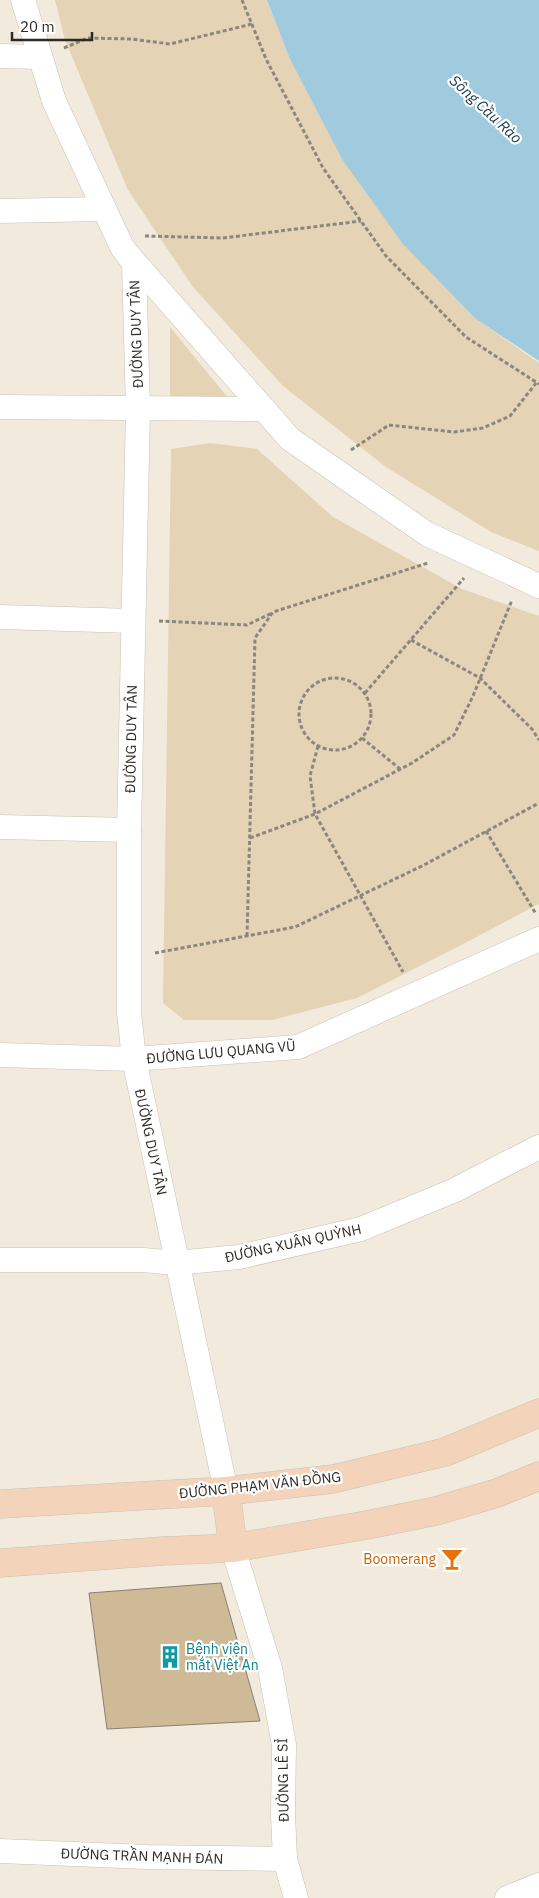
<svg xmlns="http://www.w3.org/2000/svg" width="539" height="1898" viewBox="0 0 539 1898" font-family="'IBM Plex Sans',sans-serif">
<rect width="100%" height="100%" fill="#f2eadc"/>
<g fill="#e4d3b5">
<polygon points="55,0 267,0 289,57 476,319 539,363 539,551 491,532 386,467 283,386 193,287 128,190 65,40"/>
<polygon points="170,327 228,398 170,398"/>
<polygon points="210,443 257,449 333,517 462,589 539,616 539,904 467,942 357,998 272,1020 184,1020 163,1003 171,449"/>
</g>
<polygon fill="#a0cbdf" points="267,0 539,0 539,361 476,319 403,244 342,159 289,57"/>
<polygon fill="#ceba96" stroke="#888175" points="221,1583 260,1721 107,1729 89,1593"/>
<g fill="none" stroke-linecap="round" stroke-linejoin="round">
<defs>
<g id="street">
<polyline points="23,0 54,101 122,247 134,263 138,409 129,830 129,1012 134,1059 226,1491"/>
<polyline points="0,56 40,57"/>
<polyline points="0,211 104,209"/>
<polyline points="129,256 290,439 427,534 539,586"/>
<polyline points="0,407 264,409"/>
<polyline points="0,617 133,621"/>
<polyline points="0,827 129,830"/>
<polyline points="0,1055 134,1059 298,1047 539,939"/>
<polyline points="0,1260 143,1260 176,1263 239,1257 361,1229 455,1190 539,1147"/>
<polyline points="233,1548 270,1668 284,1745 283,1815 285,1859 296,1898"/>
<polyline points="0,1851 146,1857 285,1859"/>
<polyline points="507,1898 539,1885"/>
</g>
<g id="secondary">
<polyline points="226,1491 233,1548"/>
<polyline points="0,1504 226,1491 333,1479 445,1452 539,1413"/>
<polyline points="0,1563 163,1551 233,1548 367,1525 436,1511 497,1493 539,1476"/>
</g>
</defs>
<use href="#street" stroke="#c9c2b4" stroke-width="25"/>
<use href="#secondary" stroke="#c9c2b4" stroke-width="29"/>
<g stroke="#8c877e" stroke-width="3" stroke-dasharray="4 2.5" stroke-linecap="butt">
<polyline points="242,0 266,59 323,168 386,256 466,337 539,384"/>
<polyline points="64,48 88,38 131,39 170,44 252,24"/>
<polyline points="145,236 223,238 361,221"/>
<polyline points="351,450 389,425 454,432 483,428 510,416 537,382"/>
<polyline points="159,621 247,625 272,613"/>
<polyline points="411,640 480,678 532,729 539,740"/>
<circle cx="335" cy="714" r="36"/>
<polyline points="365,693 464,578"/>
<polyline points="362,738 400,769"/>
<polyline points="318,746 310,776 315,814 403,972"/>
<polyline points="486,831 536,914"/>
<polyline points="250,838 315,814 412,763 454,735 473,696 512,600"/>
<polyline points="247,936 255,638 273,612 428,563"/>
<polyline points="155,953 295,927 424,865 539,803"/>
</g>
<use href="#street" stroke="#fff" stroke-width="24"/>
<use href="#secondary" stroke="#f3d4bb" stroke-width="28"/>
</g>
<defs>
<symbol id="bar-bare" viewBox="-9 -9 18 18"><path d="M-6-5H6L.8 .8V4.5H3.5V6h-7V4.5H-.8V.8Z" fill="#e8710a" stroke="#fff" stroke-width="2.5" paint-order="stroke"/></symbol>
<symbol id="building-bare" viewBox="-9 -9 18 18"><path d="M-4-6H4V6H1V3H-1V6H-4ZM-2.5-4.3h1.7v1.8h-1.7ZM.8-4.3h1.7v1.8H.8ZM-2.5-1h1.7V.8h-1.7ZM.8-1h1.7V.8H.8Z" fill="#0f9aa8" stroke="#fff" stroke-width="2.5" paint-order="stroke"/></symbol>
</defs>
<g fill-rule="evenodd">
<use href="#bar-bare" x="436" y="1543" width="32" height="32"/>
<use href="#building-bare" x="154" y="1641" width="32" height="32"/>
</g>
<g text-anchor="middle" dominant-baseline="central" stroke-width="4.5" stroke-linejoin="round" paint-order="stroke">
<g font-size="14" fill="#2e2b26" stroke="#fff">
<text transform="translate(136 334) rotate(-92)">ĐƯỜNG DUY TÂN</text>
<text transform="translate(131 739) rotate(-89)">ĐƯỜNG DUY TÂN</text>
<text transform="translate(221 1052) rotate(-5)">ĐƯỜNG LƯU QUANG VŨ</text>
<text transform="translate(151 1142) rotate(78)">ĐƯỜNG DUY TÂN</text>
<text transform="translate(293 1243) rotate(-12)">ĐƯỜNG XUÂN QUỲNH</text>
<text transform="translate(260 1485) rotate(-6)">ĐƯỜNG PHẠM VĂN ĐỒNG</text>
<text transform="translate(283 1780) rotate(-91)">ĐƯỜNG LÊ SỈ</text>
<text transform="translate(142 1856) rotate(2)">ĐƯỜNG TRẦN MẠNH ĐÁN</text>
</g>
<g font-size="14" fill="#c56008" stroke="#fff" text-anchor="end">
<text x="436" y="1559">Boomerang</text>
</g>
<g font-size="14" fill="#0d838f" stroke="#fff" text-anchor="start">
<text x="186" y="1649">Bệnh viện<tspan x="186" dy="16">mắt Việt An</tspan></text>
</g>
<g font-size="15" font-style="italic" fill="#123847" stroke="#fff">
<text transform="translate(486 109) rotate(43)">Sông Cầu Rào</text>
</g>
</g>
<path d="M12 32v8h80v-8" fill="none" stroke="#2e2b26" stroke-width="2.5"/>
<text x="20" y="32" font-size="15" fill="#2e2b26" stroke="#ffffff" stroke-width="4" paint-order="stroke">20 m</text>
</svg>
